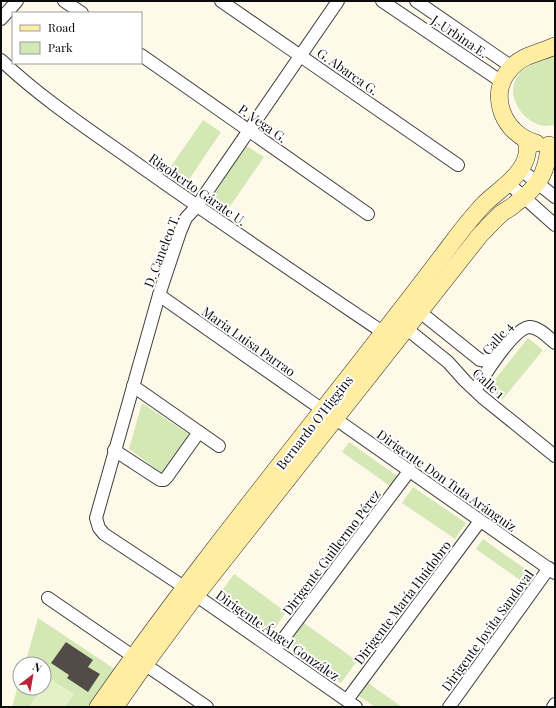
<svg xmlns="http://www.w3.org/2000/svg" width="556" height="708" viewBox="0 0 556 708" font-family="'Playfair Display',serif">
<rect width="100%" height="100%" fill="#fff9e9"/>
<g fill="#d3e8b4">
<path d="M555 54V125C552 125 549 126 546 126 526 125 507 100 515 81 520 67 542 60 555 54Z"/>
<polygon points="203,120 221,132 184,187 165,175"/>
<polygon points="245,145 264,157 226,212 208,200"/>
<polygon points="528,338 543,350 502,400 488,388"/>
<polygon points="142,403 190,435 163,474 129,449"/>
<polygon points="349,442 397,476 390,486 342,452"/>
<polygon points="413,487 466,523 455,539 402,503"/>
<polygon points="483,539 531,573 524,583 476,549"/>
<polygon points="234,574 286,612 271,634 218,596"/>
<polygon points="38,618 116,670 91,707 12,707 20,679 20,688 44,688 44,664 25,664"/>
<polygon points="304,623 357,661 341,683 288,645"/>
<polygon points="368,683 402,707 375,707 359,696"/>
</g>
<polygon fill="#e4f0c5" points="48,677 74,694 65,707 29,707 41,688 44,688 44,683"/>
<polygon fill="#534b47" points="66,642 93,660 88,667 100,674 88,692 67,678 69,675 51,663"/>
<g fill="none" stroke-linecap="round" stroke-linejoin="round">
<defs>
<g id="street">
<polyline points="64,1 82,13"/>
<polyline points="221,1 458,165"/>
<polyline points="338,1 197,206 186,218 180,232 159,295 96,518 99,528 104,534 184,587 356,707"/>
<polyline points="382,1 502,82"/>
<polyline points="416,1 512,67"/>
<polyline points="1,19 17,1"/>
<polyline points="141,55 368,214"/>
<path d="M1 60C40 97 85 127 129 158 213 218 298 275 384 333"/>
<polyline points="520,169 555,197"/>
<polyline points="508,183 555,225"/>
<polyline points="159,295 555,573"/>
<polyline points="420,312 480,360 488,361 495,359"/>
<polyline points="407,329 448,362 465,381 482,397 555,456"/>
<polyline points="133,386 219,446"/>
<path d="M475 390C484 376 513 329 529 327 539 327 548 337 555 343"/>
<polyline points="114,450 160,480 164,480 167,477 199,432"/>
<polyline points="48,598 207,707"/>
<polyline points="275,650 410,470"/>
<polyline points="347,700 480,521"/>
<polyline points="449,707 549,568"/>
<polyline points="553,707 555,704"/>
</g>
<g id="secondary">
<path d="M536 143C504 135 486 94 511 68 522 55 540 53 555 46"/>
<path d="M98 707C208 549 333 401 449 247 460 232 471 218 483 205 498 190 523 176 527 154 528 150 527 144 526 140"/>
<path d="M115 707 145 664 196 595 480 235C487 228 494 220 502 213 506 210 511 208 515 204 538 187 547 174 549 145"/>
</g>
</defs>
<use href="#street" stroke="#3e3e3e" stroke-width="14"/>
<use href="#secondary" stroke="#2d2d2d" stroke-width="18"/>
<use href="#street" stroke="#fff" stroke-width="12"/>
<use href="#secondary" stroke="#ffeda4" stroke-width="17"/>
</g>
<g text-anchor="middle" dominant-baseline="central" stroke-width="4" stroke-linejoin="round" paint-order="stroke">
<g font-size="13" fill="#0b0b0b" stroke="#fff">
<text transform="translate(460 36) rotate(34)">J. Urbina E.</text>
<text transform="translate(348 71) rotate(35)">G. Abarca G.</text>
<text transform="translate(263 123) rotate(35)">P. Vega G.</text>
<text transform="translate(198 189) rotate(35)">Rigoberto Gárate U.</text>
<text transform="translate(161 251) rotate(-69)">D. Caneleo T.</text>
<text transform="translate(497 338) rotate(-48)">Calle 4</text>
<text transform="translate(249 341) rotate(35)">Maria Luisa Parrao</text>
<text transform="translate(489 383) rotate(42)">Calle 1</text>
<text transform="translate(314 422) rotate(-52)">Bernardo O'Higgins</text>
<text transform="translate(447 480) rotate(35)">Dirigente Don Tuta Aránguiz</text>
<text transform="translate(331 552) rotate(-53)">Dirigente Guillermo Pérez</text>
<text transform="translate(402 602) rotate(-53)">Dirigente María Huidobro</text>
<text transform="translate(487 630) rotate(-54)">Dirigente Jovita Sandoval</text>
<text transform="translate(278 635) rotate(35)">Dirigente Ángel González</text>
</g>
</g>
<rect width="556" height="708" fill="none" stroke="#0b0b0b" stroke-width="4"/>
<rect x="12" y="12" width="130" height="52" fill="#ffffff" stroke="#9d9d9d"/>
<rect x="20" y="25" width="20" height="6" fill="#ffeda4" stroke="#9d9d9d"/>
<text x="48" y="32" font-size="12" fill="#0b0b0b">Road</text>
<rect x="20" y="42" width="20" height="12" fill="#d3e8b4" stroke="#9d9d9d"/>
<text x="48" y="52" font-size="12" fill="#0b0b0b">Park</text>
<g transform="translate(32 676) rotate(31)"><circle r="19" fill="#ffffff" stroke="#9d9d9d"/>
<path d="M0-3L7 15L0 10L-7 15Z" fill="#ba2437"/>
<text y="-6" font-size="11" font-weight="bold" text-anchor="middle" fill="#0b0b0b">N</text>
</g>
</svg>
